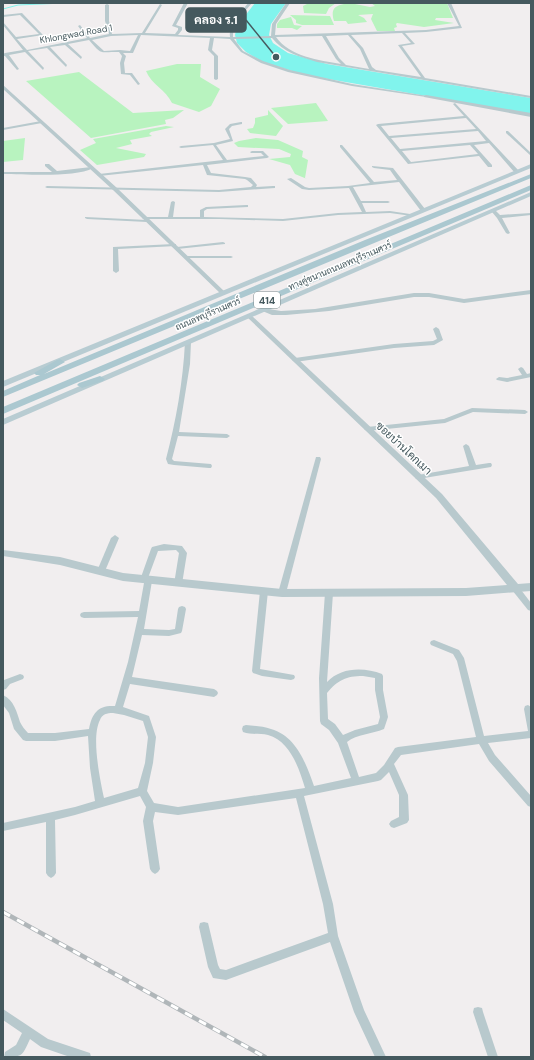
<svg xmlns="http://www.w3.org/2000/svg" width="534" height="1060" viewBox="0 0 534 1060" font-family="'DM Sans',Sarabun,sans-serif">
<rect width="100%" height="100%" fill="#f1eeef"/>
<g fill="#b8f3bf">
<polygon points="336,3 329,8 326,14 304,13 303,6 307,4"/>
<path d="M350 3 370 7 375 6 371 3H447L453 18H436L435 20 454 23 424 27 397 23 396 24 397 27 394 28 395 31H377L371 19 373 14 358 15 364 18 367 22 348 24 346 21H334C330 7 336 5 350 3Z"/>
<polygon points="290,15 330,16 334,25 302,25 296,23 296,20"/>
<polygon points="291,17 294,25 302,26 297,30 292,28 277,28 277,24 280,20"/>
<path d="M177 64H201L200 77 220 89 211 106 199 112 172 103C166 90 151 84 146 71Z"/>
<polygon points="79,72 133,113 184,110 173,118 165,120 166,124 91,138 26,81"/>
<polygon points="316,103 328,121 288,124 271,108"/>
<polygon points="268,110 283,126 276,136 250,133 247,129 253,128 255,123 255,118 268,115"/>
<polygon points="166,126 174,127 151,132 149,134 152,136 130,140 132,144 116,148 146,154 144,157 97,165 80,150 96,143 93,139"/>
<polygon points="25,138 23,160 3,162 3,141"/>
<polygon points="256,138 278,140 303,151 302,157 308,160 305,178 307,179 295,174 290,165 269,159 290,157 291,154 279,149 238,147 234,143 239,141"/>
</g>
<polygon fill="#81f4ed" points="255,3 286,3 271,24 269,35 273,43 288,53 327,64 531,98 531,114 305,75 263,62 246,52 237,43 235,35 237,26"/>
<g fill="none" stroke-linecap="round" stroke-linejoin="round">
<polyline stroke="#81f4ed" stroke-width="1" points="3,9 18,5 64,3"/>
<g fill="#b8c9cd" fill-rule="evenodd">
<path d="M184 3H188L176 25 182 27V30L178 35 230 37C228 23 241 13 248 3H252C244 13 232 23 233 37L271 36 272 24 286 3H290L276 24 275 35 426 30 459 26 447 3H451L462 28 426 32 405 33 415 44 402 46 425 78 531 96V98L317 62C300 57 283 52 272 38L234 39 243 51 263 61 290 70 352 84 428 96 426 97 352 86 288 72 261 63 241 52 230 39 214 38 212 50 218 56V79L216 80 214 79V56L208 50 210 38 141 35 133 53H123L126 56 124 63 125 73H132L140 84 138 85 130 75 121 74 120 63 122 56 119 52C100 51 103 57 89 40L68 44 82 57 81 59 65 45 50 47 67 65 66 67 47 48 28 51 44 68 43 70 25 52 9 55 19 69 17 70 5 56H3V54L5 53 23 50 3 25V22L16 37 39 34 20 15 3 17V15L22 13 43 35 17 39 27 50 87 38 78 26 80 25 90 38 109 34 105 21V5L107 4 109 5V21L112 34 142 33 160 4 162 5 145 33 175 34 178 30V28L172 26ZM402 33 411 43 398 45 421 77 376 70 372 67 363 48 351 35ZM138 35 130 51 120 50 104 51 92 40 111 36ZM348 35 360 49 369 69 346 65 339 58 326 36ZM322 36 336 59 341 64C319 60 290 57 276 37Z"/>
<path d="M455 103 519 171V173H515L489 143 474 145 492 165V167H488L479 156 408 164 376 125 378 124 464 116 453 104ZM466 118 476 129 389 136 381 126ZM478 131 486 141 400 149 391 138ZM470 145 478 154 411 162 402 151Z"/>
<polygon points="41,121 43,122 42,123 3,130 3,128"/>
<polygon points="241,122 242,122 242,124 232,126 229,129 233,141 216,145 227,160 264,156 261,153 251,153 250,152 252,151 263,151 269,157 267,158 207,165 211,173 245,177 251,178 257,185 256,187 273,186 275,186 275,188 219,192 47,188 45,187 47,186 219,190 251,187 253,185 247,180 245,179 207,175 203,165 99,176 97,175 99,174 223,160 213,145 181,148 179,147 181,146 214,143 230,139 225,129 230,124"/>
<polygon points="506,131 508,131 531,153 531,156 506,133"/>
<polygon points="340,145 342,145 374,182 397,180 390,170 374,168 372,167 372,166 393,168 425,209 425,211 421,211 399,182 353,187 361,201 388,201 390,202 388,203 362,203 366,212 390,211 410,214 412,215 412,216 390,213 338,215 283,221 220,219 144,219 142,218 144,217 168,217 171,202 173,201 175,202 173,217 200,217 200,210 206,207 246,205 248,205 248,207 207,209 204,211 204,217 283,219 338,213 362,212 349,188 309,190 302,189 287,179 291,178 305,187 309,188 348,186 370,183 340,147"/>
<path d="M45 164H49L57 171 91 167 93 168C75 178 25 174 3 174V172H52L45 166Z"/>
<polygon points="492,211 496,211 500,215 531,213 531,215 502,218 510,233 508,234 506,233 497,218 492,212"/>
<polygon points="85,217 147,220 149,221 147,222 87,219 85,218"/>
<polygon points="223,242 225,243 225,244 177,249 175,248 177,247"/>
<polygon points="174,244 176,244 176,246 118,249 119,271 116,273 113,271 113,247"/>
<polygon points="185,256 231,256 233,257 231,258 187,258 185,257"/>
<polygon points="436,327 439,329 443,340 434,345 394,348 295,362 292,360 295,358 394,344 433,341 437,339 433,329"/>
<path d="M188 340 191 342 190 364 179 432 227 434 230 436 227 438 178 436 172 459 174 461 211 464 212 466 211 468H209L174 465 168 464 166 459C176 421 183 382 185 342Z"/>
<polygon points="521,367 523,368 527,374 531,373 531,377 507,382 497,380 496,379 499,377 507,378 522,375 518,369"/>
<polygon points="472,408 525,410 528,412 525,414 473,412 445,423 367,431 364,429 367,427 444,419"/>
<polygon points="466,444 469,446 476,465 489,463 491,463 492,465 491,467 418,479 416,479 415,477 418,475 469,466 463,446"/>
<polygon points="316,457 320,457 321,459 286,593 285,595 279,595 278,593"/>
<polygon points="115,535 119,538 105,571 104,573 98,573 97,571 111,538"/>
<path d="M164 544 182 546 187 553 182 584 181 586H175L174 584 179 553 176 550 158 551 148 578 151 579 152 581 144 629 169 630 175 629 178 609 179 607 182 606 185 607 186 609 182 631 181 633 169 636 142 635 132 677 214 689 217 691 218 693 217 695 214 697 130 684 123 707 149 716 156 737 153 763 147 791 154 803 178 807 305 788C299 768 290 741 268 735 260 733 251 735 243 732L242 729 243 726 246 725C254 726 263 726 271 729 296 736 306 763 314 786L351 778 338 743 329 730 321 724 320 721 319 678 325 593 326 591H332L333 593 327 682C341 667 364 667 382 674L383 676V690L388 717 384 729C372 734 357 734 347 742L359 777 376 773 384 765 395 748 398 747 476 737 457 661 453 654 431 645 430 643 431 641 434 640 459 650 464 658 484 736 528 731 524 709 525 706 528 705 531 707V738L488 743 495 755 531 796V807L528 806 489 761 479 744 401 755 394 764 408 795 409 820 407 823 394 828 391 827 389 824 391 821 399 817V795L389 772 381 780 378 781 304 796 333 904 338 936 364 1010 386 1057H375L354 1012 330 942 226 980 213 978 208 967 199 927 200 923 204 922 208 923 209 927 218 965 220 969 226 970 328 933 323 904 296 798 178 815 155 812 153 821 160 869 158 872 155 874 152 872 150 869 143 821 146 807 140 796 75 815 55 820 56 873 54 876 51 878 48 876 46 873V822L3 831V823L75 807 95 801 90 768 88 736 55 741H26L23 740 14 729 9 713 3 705V695C14 700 17 713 20 722 22 726 25 730 28 733H55L89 729C92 713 98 705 115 706L128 662 138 617 84 618 81 617 80 615 81 613 84 612 139 611 144 583 141 582 140 580 151 549 152 547ZM363 676 375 678V690L380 717 378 724 355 730 343 735 335 724 328 719 327 693C338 680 346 676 363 676ZM113 713 124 715 143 721 148 737 145 763 138 788 104 798C100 779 91 737 100 720 102 714 107 713 113 713Z"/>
<polygon points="515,585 518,586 531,603 531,611 528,610 512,590 511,588 512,586"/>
<polygon points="264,588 267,589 268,591 260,669 294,675 295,677 294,679 291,680 262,676 253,673 252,671 260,591 261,589"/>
<polygon points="20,674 23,675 24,677 23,679 10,684 6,689 3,690 3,681 4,680"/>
<polygon points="478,1007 482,1008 483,1012 498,1057 488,1057 473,1012 474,1008"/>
<path d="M3 1009 48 1039 90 1053 91 1057H70L41 1047 30 1039C22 1056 23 1057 4 1057L5 1052 16 1045 22 1033 3 1020Z"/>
</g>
<g fill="#b8c9cd" fill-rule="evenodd">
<polygon points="3,85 117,188 225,292 225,294 221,294 113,190 3,89"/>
<polygon points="426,95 531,113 531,117 424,97 424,96"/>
<polygon points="531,290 531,294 464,303 429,297 414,297 329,311 286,315 272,315 260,310 263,308 281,311 315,309 414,293 429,293 464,299"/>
<polygon points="249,314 251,315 442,494 518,584 531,583 531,591 466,596 282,597 123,581 60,565 3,556 3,550 60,557 123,573 282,589 466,588 507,585 436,498 247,317 247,315"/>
</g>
<g fill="#b8ccd2" fill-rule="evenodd">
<polygon points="531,164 531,168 3,387 3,381"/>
<polygon points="531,192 531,196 3,425 3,419"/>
</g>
<g fill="#abc8d0" fill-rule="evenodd">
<polygon points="531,174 531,178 3,397 3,391 40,375 36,375 34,373 57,360 60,359 65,362 44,374 365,240"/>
<polygon points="531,185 531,190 3,414 3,407"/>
<polygon points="100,376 105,379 103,381 82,388 77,385 79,383"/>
</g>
<defs>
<polyline id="rail" points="3,912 265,1057"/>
</defs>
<use href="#rail" stroke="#b0b6b9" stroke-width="4.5"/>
<use href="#rail" stroke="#fff" stroke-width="3" stroke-dasharray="8" stroke-linecap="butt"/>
</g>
<g text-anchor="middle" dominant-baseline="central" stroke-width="3" stroke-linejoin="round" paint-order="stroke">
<g font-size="9" fill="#45595e" stroke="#fff">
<text transform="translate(76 34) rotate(-10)">Khlongwad Road 1</text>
<text transform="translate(340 266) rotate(-23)">ทางคู่ขนานถนนลพบุรีราเมศวร์</text>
<text transform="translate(208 314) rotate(-23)">ถนนลพบุรีราเมศวร์</text>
</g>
<rect fill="#fff" stroke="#7d8b8e" stroke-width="1" x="254" y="292" width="26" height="16" rx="3"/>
<g font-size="10" font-weight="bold" fill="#45595e">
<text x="267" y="300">414</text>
</g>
<g font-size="11" fill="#45595e" stroke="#fff">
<text transform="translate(404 448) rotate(43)">ซอยบ้านโคกเมา</text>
</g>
</g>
<path fill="none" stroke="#45595e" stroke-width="1.5" d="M276 57L246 20"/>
<circle fill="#45595e" stroke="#fff" stroke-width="1.5" cx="276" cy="57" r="4"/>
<rect fill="#45595e" stroke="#45595e" stroke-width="1.5" x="186" y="8" width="60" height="24" rx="4"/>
<g font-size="12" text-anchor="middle" font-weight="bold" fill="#fff">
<text x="216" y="24">คลอง ร.1</text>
</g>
<rect width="534" height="1060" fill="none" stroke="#45595e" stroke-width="8"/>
</svg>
